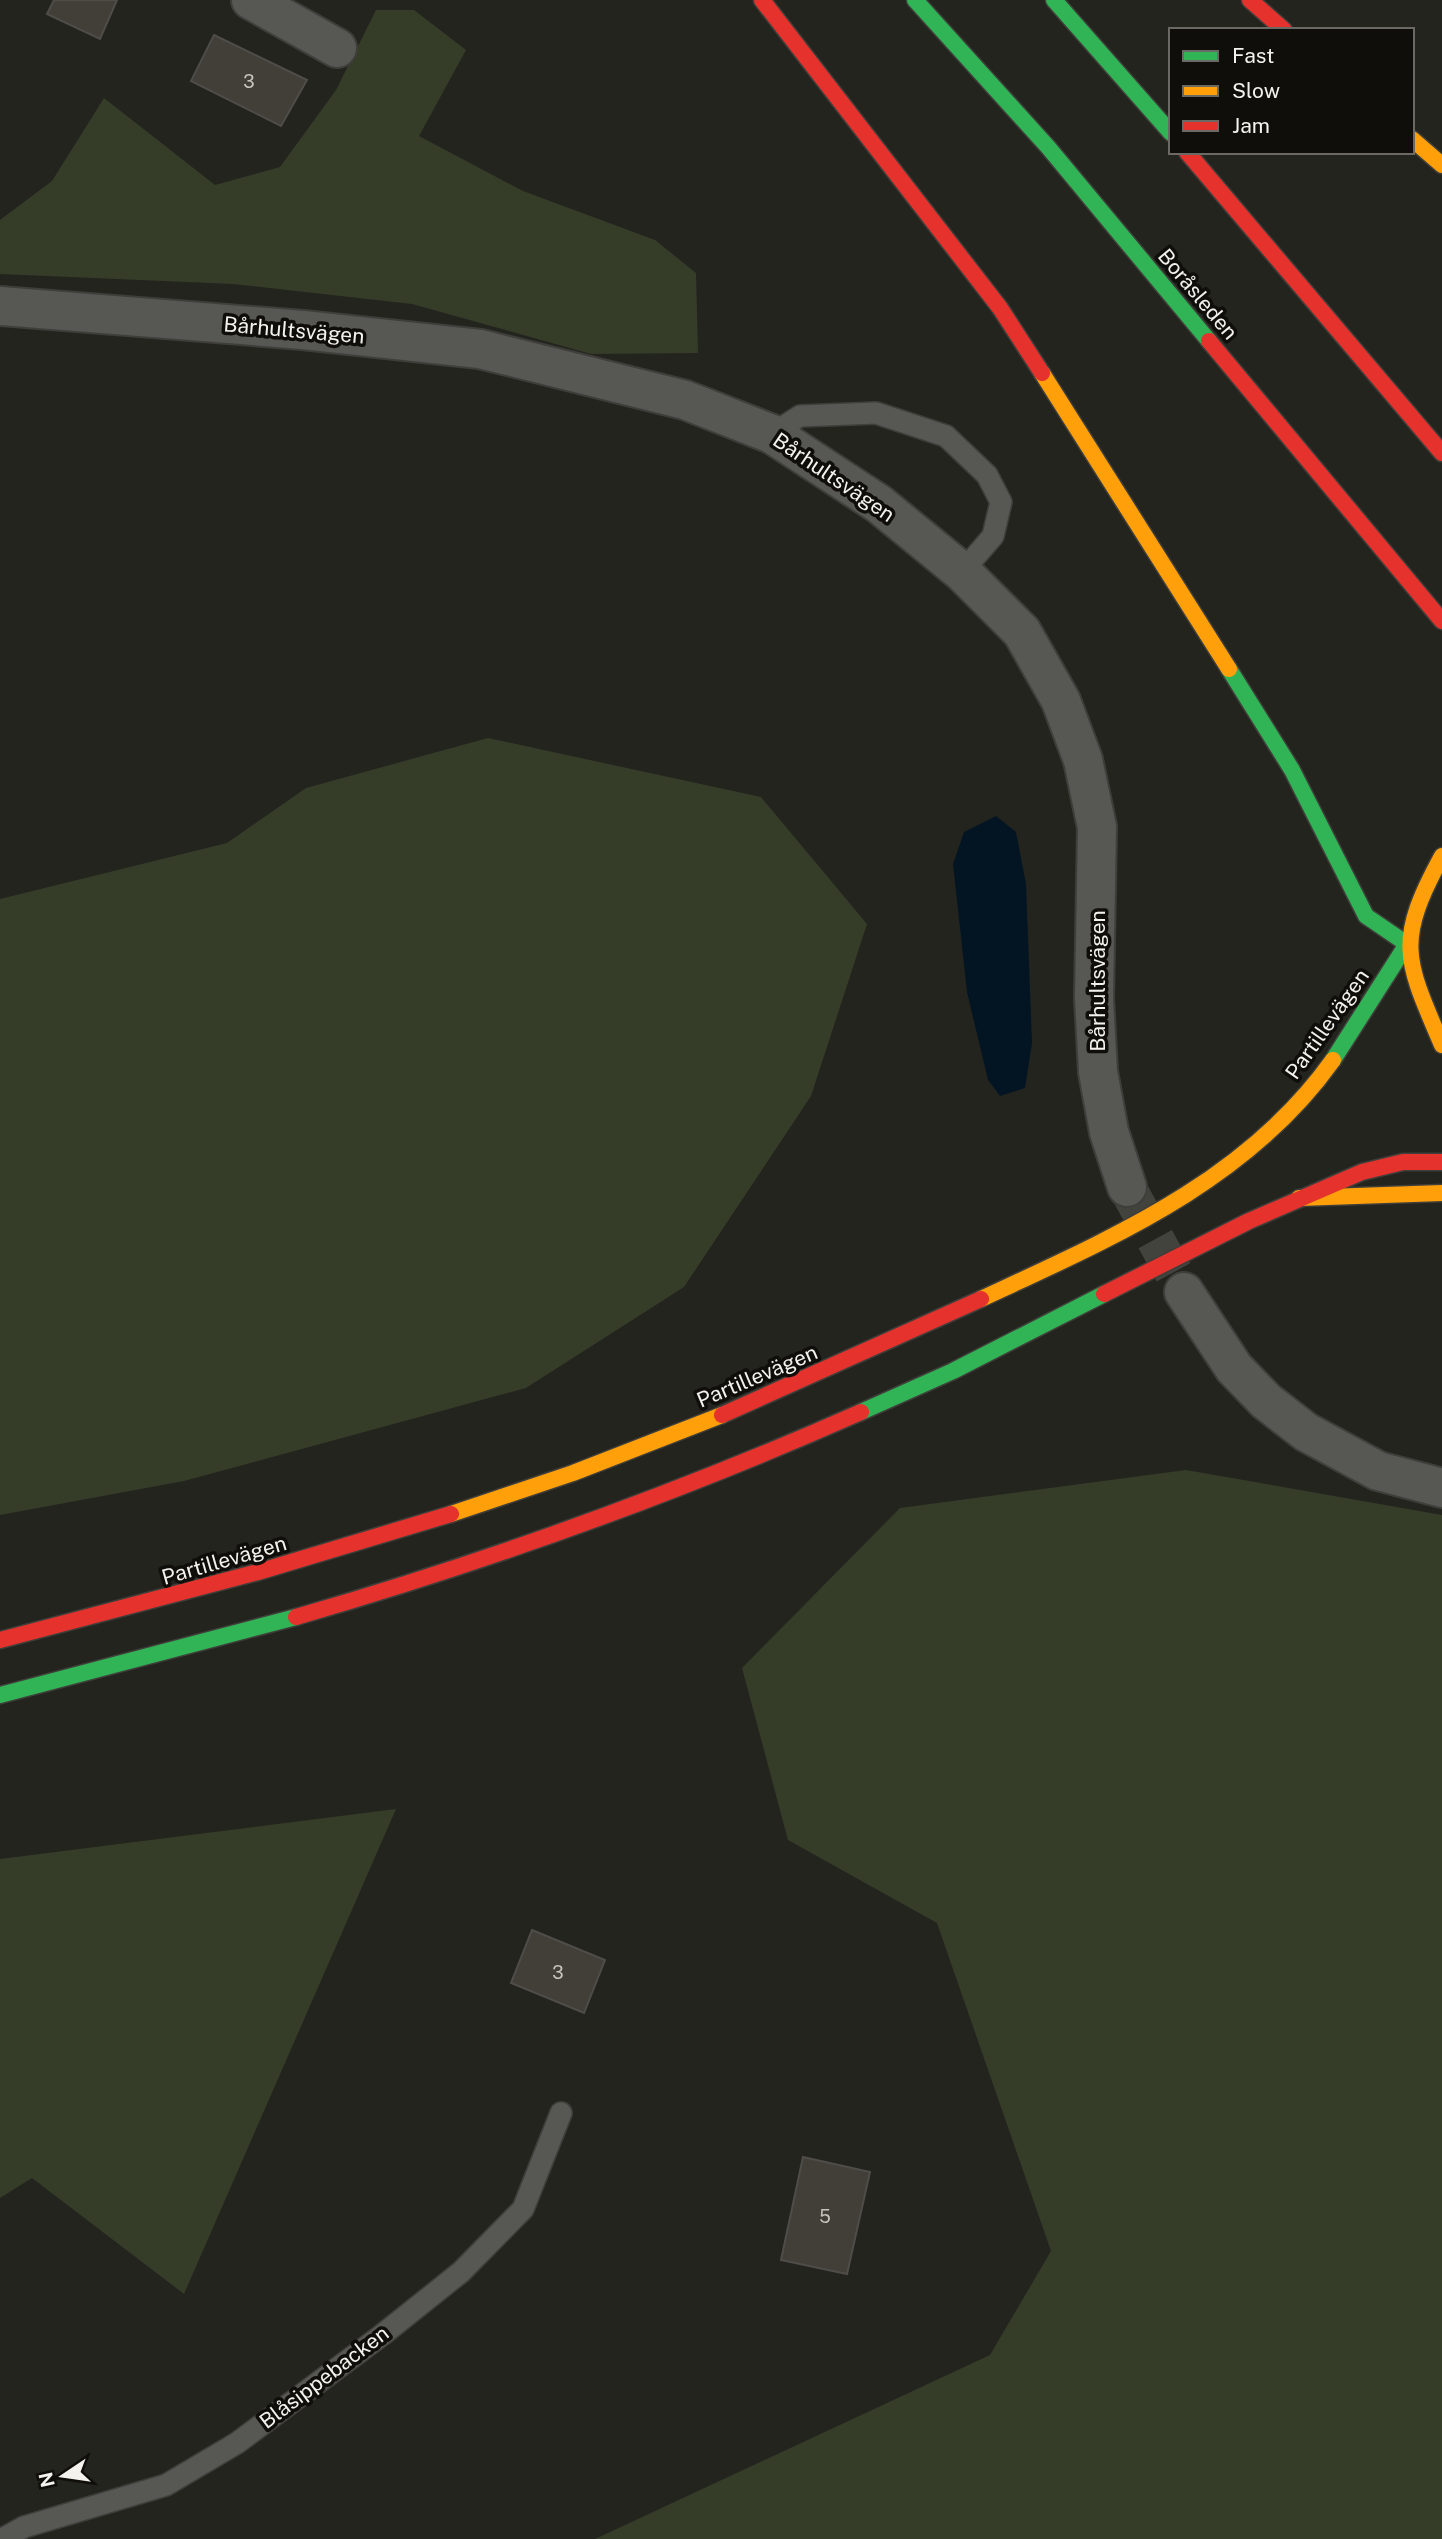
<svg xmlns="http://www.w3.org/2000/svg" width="1442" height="2539" viewBox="0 0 1442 2539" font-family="'Public Sans',sans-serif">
<rect width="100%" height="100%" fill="#24241f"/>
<g fill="#353d29">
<polygon points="376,10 414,10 466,50 419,136 523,191 655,240 696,273 698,353 591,354 412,304 233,284 0,274 0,220 52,181 104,98 215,185 280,167 336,90"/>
<polygon points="488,738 761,797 867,924 811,1096 684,1287 526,1388 184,1481 0,1515 0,899 227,843 306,788"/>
<polygon points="1186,1470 1442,1515 1442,2539 595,2539 990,2355 1051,2251 937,1923 788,1840 742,1668 900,1508"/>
<polygon points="396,1809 184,2294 32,2178 0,2198 0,1859"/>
</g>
<polygon fill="#031523" points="996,816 1016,832 1026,884 1032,1043 1025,1088 1000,1096 988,1080 967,992 953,864 964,832"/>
<g fill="#423e38" stroke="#4f4d4a" stroke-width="2">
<polygon points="54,0 117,0 100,39 47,14"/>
<polygon points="214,35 307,80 281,126 191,81"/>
<polygon points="532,1930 605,1960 584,2013 511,1983"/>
<polygon points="803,2157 870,2172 847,2274 781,2260"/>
</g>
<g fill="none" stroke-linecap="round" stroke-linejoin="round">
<polyline stroke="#43433e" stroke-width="38" stroke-dasharray="38 19" stroke-linecap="butt" points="1128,1189 1183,1290"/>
<defs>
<g id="lane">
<polyline points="772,434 800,416 876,413 946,436 987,475 1001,502 993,536 962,572"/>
<polyline points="2,2539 24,2527 166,2485 237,2443 382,2335 461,2272 523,2209 561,2113"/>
</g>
<g id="street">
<polyline points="251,0 337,48"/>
<polyline points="0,306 303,330 480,349 685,400 772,434 879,504 962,572 1022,632 1061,701 1083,760 1097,827 1094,998 1098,1072 1109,1132 1127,1187"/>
<polyline points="1184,1292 1234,1368 1266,1401 1306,1432 1378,1471 1442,1488"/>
</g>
<g id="fast">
<polyline points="915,0 1048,147 1209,341"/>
<polyline points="1054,0 1171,133"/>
<polyline points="1229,669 1292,770 1366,916 1407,944"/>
<polyline points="1333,1060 1407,944"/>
<polyline points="861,1412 953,1371 1104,1294"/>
<polyline points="0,1695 296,1617"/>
</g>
<g id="slow">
<polyline points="1412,139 1442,165"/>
<polyline points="1042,373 1229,669"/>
<path d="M1442 856C1395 942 1405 959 1442 1045"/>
<polyline points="1299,1198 1442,1193"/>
<path d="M981 1299C1112 1238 1247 1181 1333 1060"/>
<polyline points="451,1514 573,1473 722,1415"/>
</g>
<g id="jam">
<polyline points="762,0 1000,308 1042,373"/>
<polyline points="1250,0 1284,30"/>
<polyline points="1187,152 1442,453"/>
<polyline points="1209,341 1442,621"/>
<polyline points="1104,1294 1249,1221 1362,1172 1403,1162 1442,1162"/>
<polyline points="722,1415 981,1299"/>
<path d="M296 1617C489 1561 678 1493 861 1412"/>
<polyline points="0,1640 258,1572 451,1514"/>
</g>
</defs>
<use href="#lane" stroke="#3f3e3a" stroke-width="24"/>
<use href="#street" stroke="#3f3e3a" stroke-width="42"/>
<use href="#fast" stroke="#3f3e3a" stroke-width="19"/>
<use href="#slow" stroke="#3f3e3a" stroke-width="19"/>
<use href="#jam" stroke="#3f3e3a" stroke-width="19"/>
<use href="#lane" stroke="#575754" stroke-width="21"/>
<use href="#street" stroke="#575754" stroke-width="38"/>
<use href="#fast" stroke="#30b455" stroke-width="16"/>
<use href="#slow" stroke="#ff9f0a" stroke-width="16"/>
<use href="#jam" stroke="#e5322d" stroke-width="16"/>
</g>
<g text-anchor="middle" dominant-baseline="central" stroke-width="7" stroke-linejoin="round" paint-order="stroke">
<g font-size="18" fill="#c7c5bf">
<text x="249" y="81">3</text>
<text x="558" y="1972">3</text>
<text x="825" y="2216">5</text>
</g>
<g font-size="21" fill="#f3f2ec" stroke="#0f0e0a">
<text transform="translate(1198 294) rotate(50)">Boråsleden</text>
<text transform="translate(294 330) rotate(5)">Bårhultsvägen</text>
<text transform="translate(834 477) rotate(34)">Bårhultsvägen</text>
<text transform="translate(1097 981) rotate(-90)">Bårhultsvägen</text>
<text transform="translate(1327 1024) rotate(-55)">Partillevägen</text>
<text transform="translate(757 1376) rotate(-23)">Partillevägen</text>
<text transform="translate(224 1560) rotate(-16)">Partillevägen</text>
<text transform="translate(324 2377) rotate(-37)">Blåsippebacken</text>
</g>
</g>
<rect x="1169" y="28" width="245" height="126" fill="#0f0e0a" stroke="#6a6964" stroke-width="2"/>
<rect x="1183" y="51" width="35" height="10" fill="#30b455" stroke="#6a6964" stroke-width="2"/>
<text x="1232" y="63" font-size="21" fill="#f3f2ec">Fast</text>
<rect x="1183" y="86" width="35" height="10" fill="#ff9f0a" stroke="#6a6964" stroke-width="2"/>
<text x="1232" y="98" font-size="21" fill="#f3f2ec">Slow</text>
<rect x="1183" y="121" width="35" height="10" fill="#e5322d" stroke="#6a6964" stroke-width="2"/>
<text x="1232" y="133" font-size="21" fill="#f3f2ec">Jam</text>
<g transform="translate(63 2476) rotate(257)" stroke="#0f0e0a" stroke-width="5" paint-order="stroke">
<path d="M0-5L12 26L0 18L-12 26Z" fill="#f3f2ec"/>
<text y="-10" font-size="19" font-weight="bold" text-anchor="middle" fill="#f3f2ec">N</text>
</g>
</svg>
